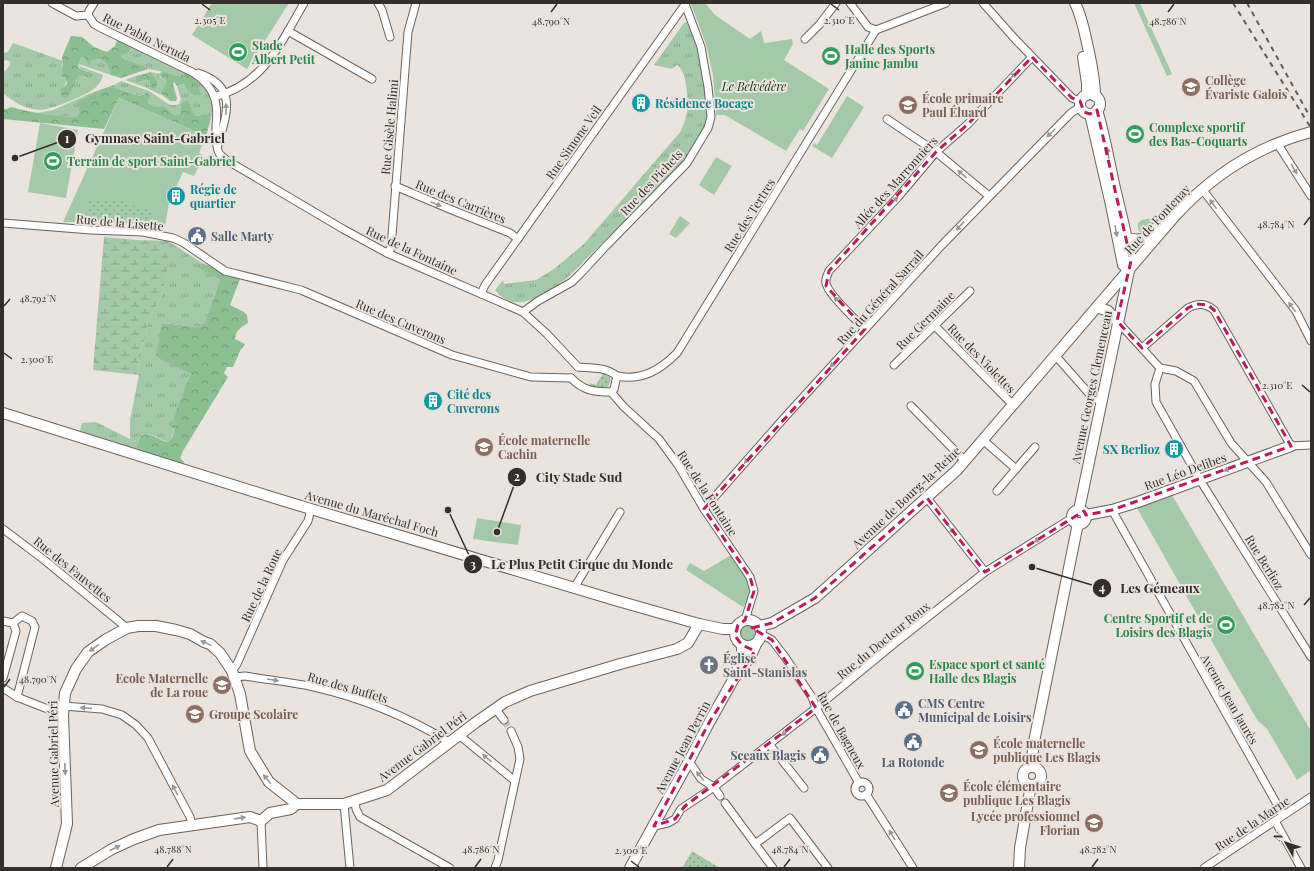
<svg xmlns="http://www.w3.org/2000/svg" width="1314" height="871" viewBox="0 0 1314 871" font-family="'Playfair Display',serif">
<defs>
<pattern id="grass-tufts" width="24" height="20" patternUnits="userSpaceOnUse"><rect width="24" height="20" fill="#a4c9a8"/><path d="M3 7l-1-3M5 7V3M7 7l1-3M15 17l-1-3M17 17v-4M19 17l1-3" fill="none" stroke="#86a489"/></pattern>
<pattern id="forest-crowns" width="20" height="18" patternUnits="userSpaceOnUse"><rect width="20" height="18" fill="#8cc093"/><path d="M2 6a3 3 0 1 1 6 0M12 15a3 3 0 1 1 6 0" fill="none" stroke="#739c78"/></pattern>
<pattern id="wetland-marsh" width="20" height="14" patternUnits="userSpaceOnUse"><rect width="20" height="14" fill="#a4c9a8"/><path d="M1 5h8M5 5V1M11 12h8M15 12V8" fill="none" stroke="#86a489"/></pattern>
<pattern id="garden-dots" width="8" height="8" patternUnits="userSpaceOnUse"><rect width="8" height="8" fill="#a4c9a8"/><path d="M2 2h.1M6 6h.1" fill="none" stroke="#86a489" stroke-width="1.8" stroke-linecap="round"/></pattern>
</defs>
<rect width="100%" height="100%" fill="#ebe3dd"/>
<g fill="url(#grass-tufts)">
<path d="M687 22 698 47 706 93 708 114 707 121 702 133 684 162 566 279C550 290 525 310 505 299 501 297 498 293 495 290L503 280 504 284 536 280 554 269 584 244 681 131C683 125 686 119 687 113 689 103 687 70 677 65L672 69 654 65 684 23Z"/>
<path d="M13 43 63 61 61 72C66 79 69 78 64 87L74 84 75 79 80 75H85L89 78 88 71 80 69 79 66 103 75C102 80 99 84 95 88 87 95 51 110 40 110 25 109 13 102 3 93V71H5L10 65V62L7 60 3 61V53L8 52Z"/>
<polygon points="132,47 187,74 185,76 174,76 165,72 148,69 145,66 121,58 121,54 131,51"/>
<polygon points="84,57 86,62 92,62 93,60 101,59 106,63 111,75 79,64 81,58"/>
<polygon points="151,72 159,74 159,76 166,81 166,84 160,93 161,95 147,88 125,80 136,76 135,81 137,83 147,80 150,82 149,85 157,81"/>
<path d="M193 77C210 86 215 101 211 118L209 116C200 116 190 117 190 105L180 107 181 111 180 114 174 115C167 108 162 111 154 107 149 104 147 98 144 94L141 96 116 88 114 85 121 81 149 91 170 105H176L179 104 181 99 177 86 185 84 188 91Z"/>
<path d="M94 92 93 94 77 101C78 106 80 110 79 114L76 117 56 116 37 113 53 110Z"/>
<polygon points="1151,218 1154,218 1155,220 1154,224 1145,233 1140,232 1138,229 1138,223 1142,220"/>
<path d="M168 241 202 263 200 268 220 280 205 322 199 327 163 323 186 371 192 374C185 389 178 403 174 418 171 428 177 430 169 442 156 440 152 430 140 436L136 452 131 450V447L80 431 82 423 96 422 130 439V420L139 375 138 355 144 342 148 321 162 294 168 269Z"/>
<circle cx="748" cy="633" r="8"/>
</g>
<g fill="url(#forest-crowns)">
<path d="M71 36 82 37 94 47 107 52 115 46 117 40 132 47C130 53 127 54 121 54V58L145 66 148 69 121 78 111 75 106 63 101 59 93 60 89 65 86 62 84 57 81 58 78 67 80 69 91 73V76L89 78C74 67 76 89 68 95H61V89C72 83 65 79 61 72L63 64 62 57Z"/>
<path d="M163 71C171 74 179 79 187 74L193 77 202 95H194L188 91 184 84 177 86 174 82 173 84 177 98 176 101H170L160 93 166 84V81L159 75V74Z"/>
<path d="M151 72 157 81V86L155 89 150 87V82C146 78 142 82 137 83L135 81 136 76Z"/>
<path d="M114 85 116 88 140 96 147 93 150 96 148 101C151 107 156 108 163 106L174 115 180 114 181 104 185 101H188C193 109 189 111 198 116L206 114 211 118 206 136 119 98 104 129 3 119V109H7L11 107C32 113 54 116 76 117L79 114C80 110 78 106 77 101L93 94 94 92Z"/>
<path d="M202 263 240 279 230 305 244 312 247 315 248 323C241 327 236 330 235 339L245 344 240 351 233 367H227L224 373 228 377 183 451 180 458 184 462 182 467 136 452 140 436C152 430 156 441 169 442L173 436 174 429 169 425V422L173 420 178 405 191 374 162 360 156 355 162 323 199 327 205 322 220 280 199 268Z"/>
</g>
<polygon fill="url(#wetland-marsh)" points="104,237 137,240 168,241 168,269 162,294 148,321 144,342 138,355 139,375 93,370"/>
<g fill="#a4c9a8">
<polygon points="212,3 289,3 247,69 192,35"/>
<polygon points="692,3 705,3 715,15 750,39 761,31 764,43 792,39 793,44 784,60 829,89 803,131 800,129 786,151 725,115 716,115 713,75 706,44 691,4"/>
<polygon points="1134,3 1140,3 1172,74 1167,76"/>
<polygon points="847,96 864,107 832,158 812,146 814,143 817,145"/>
<polygon points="119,98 206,136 199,153 204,156 194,176 183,172 169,203 165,226 104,222 63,222"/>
<polygon points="40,123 78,130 66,198 28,192"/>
<polygon points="716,157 732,166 714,195 699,185"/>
<polygon points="680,216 690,223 676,238 669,234"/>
<polygon points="1172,495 1311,731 1311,770 1297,780 1267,729 1258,721 1231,675 1137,508"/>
<polygon points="477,518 521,525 518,545 473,539"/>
<path d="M731 555C743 571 758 587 743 607L686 570 690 563 704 571Z"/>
</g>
<g fill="url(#garden-dots)">
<polygon points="88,199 113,199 128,200 127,204 152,210 152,219 86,217"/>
<path d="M604 372C612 376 613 383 605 389L590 387V383L596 385Z"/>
<polygon points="692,851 720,868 682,868"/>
</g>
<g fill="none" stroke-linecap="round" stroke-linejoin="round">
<polyline stroke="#c6bfba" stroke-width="7" stroke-dasharray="7 3.5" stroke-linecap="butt" points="504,720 511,731"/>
<defs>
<g id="street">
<polyline points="52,3 76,16 88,15"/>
<polyline points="378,3 382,10 390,37"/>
<polyline points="850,3 868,27 876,30 946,3"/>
<polyline points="983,3 1015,39 1072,98 1080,101"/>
<path d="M88 15 94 24 99 27 192 72C213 85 219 100 216 125 216 135 215 144 219 153 221 156 225 159 228 161L343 229 387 253 523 312 547 334 578 367"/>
<polyline points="88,15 89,11 94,3"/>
<polyline points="288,31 372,79"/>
<polyline points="805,39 819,25 836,3"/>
<path d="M198 73C238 86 227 113 218 145"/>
<path d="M214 97C263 85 281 43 304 3"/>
<polyline points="887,119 936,152 989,196"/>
<polyline points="1277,143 1311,196"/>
<polyline points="395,186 452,210 510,233 518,239"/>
<polyline points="1202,189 1296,311 1311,341"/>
<polyline points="3,223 91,230 143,232 173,238 184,243 225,271 301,290 452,355 531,377 571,378"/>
<polyline points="387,253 391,248 408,32 416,3"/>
<polyline points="481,294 485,285 686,3"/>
<polyline points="523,312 538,301 572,282 581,273 606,246 687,163 708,128 711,117 708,87 701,47 685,4"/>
<polyline points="1117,321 1160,368 1176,371 1194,381 1231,443 1266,482 1311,555"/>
<polyline points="935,326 1013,405"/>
<path d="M865 329C856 320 831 297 827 286 824 281 827 276 829 271L898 197 936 152 968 124 1032 57"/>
<path d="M1142 348 1188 308C1198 303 1205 303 1214 310L1291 446 1311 445"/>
<polyline points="1055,355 1092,397 1101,401"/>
<polyline points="894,365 970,291"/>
<path d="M578 367C592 368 606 367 617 376L614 389 611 392"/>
<polyline points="1160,368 1155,384 1156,402 1200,480 1311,657"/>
<path d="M617 376C642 381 660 370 677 353L876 30"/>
<path d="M571 378C584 391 594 392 611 392"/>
<polyline points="611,392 624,407 659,439 678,465 704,509 750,577 754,591 745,620"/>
<polyline points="911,406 965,461"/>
<polyline points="983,440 1016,469"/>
<polyline points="997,491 1035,447"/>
<polyline points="927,498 985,572"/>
<polyline points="704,509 785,417 941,246 1071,113 1080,107"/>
<polyline points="1112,510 1283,815"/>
<polyline points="3,529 43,559 127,628"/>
<polyline points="574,588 620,512"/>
<polyline points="3,621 13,623 22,616 32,621 35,627 17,697"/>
<polyline points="761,634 772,640 785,657 812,697 816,708 859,783"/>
<polyline points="232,671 237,664 283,560 308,521 311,509"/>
<path d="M234 677 245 676C268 680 292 682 314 687 362 698 408 717 449 742"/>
<polyline points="3,678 16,631 13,623"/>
<polyline points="3,688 17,697 63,715"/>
<polyline points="63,706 102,709 122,715 136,725 148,738 190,817 192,825"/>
<polyline points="495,708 504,720"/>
<polyline points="459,735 515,781"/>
<polyline points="769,744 804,788"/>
<polyline points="689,761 701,779 714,787 720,796"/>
<circle cx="862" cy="789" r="7"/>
<polyline points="866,794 913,868"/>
<polyline points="355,801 356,809 360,817 450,868"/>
<polyline points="725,803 773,868"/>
<polyline points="344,804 350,868"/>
<polyline points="261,821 263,868"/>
<polyline points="1275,821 1301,868"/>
<polyline points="654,826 668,823 675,819 681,809 714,787 816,708 895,643 985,572 1072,518"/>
<polyline points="755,844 790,818 828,868"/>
<polyline points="495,868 498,860 520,759 518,747 511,731"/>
<polyline points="1204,868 1311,797"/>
</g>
<g id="secondary">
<path d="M1075 3C1083 19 1085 35 1089 52 1092 67 1095 80 1095 96"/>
<polyline points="1083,57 1087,83 1087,95"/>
<circle cx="1090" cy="104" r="10"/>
<polyline points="1090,114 1111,205 1123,265 1129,270"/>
<path d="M1126 238C1145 242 1147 238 1159 225"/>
<polyline points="1097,307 1108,311 1117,321"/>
<polyline points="3,413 281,500 618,601 699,624 723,629 735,629"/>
<path d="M1079 510 1131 261C1127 234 1119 207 1113 179 1108 156 1104 133 1097 110"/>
<circle cx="1079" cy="517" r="7"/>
<polyline points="1086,515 1112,510 1138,502 1291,446"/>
<circle cx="748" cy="633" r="13"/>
<path d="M759 626 772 623 815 598 957 470 1174 217C1211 176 1258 146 1311 132"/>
<polyline points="737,671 742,655 742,645"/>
<polyline points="1031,767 1034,742 1078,523"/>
<circle cx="1032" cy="776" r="9"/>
<polyline points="56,868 67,824 63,715 65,693 76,669 88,652 105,640 127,628 138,626 156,626 176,630 190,634 204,642 210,644 220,653 232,671 240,694 250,751 269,782 297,804 344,804 387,790 475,723 505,702 530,691 620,664 677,649 688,643 699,624"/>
<polyline points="81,868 112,849 134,839 159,830 250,817 261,821 270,813 291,809 297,804"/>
<polyline points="630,868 689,761 710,721 733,680 751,656 756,644"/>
<polyline points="1019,868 1020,848 1031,785"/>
</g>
</defs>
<use href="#street" stroke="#6a635e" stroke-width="9"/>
<use href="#secondary" stroke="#6a635e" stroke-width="12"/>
<use href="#street" stroke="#fff" stroke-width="7"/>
<use href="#secondary" stroke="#fff" stroke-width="10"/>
<g stroke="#5f5b57" stroke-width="2" stroke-dasharray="5 5" stroke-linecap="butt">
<polyline points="1233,3 1311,128"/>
<polyline points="1247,3 1309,115"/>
</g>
</g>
<defs><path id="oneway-solid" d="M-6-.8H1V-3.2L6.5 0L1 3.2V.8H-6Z"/></defs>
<g fill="#989796">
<use href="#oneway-solid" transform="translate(1012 77) rotate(-46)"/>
<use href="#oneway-solid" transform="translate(226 109) rotate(-89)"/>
<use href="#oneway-solid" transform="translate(1051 133) rotate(135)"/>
<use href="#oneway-solid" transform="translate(1108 153) rotate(-99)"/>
<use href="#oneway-solid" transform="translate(1294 169) rotate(58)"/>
<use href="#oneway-solid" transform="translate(962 174) rotate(-140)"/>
<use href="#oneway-solid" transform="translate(894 201) rotate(-47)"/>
<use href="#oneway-solid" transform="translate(436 204) rotate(23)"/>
<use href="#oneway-solid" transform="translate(1213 204) rotate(-127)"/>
<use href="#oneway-solid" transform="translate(960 226) rotate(133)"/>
<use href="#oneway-solid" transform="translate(1116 231) rotate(80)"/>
<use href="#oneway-solid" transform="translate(838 301) rotate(-133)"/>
<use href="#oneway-solid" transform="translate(1292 307) rotate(-127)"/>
<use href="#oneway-solid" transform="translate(834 363) rotate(133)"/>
<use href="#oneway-solid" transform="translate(748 459) rotate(131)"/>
<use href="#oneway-solid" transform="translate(1229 469) rotate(159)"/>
<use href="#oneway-solid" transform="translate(951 529) rotate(52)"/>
<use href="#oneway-solid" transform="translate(1039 539) rotate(148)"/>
<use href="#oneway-solid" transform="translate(206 643) rotate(-154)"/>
<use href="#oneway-solid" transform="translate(94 648) rotate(144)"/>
<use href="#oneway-solid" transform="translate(273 680) rotate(9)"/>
<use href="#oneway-solid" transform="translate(86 708) rotate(-176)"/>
<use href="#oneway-solid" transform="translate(786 732) rotate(142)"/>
<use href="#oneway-solid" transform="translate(487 758) rotate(-141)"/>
<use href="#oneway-solid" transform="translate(65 769) rotate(88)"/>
<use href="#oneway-solid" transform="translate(700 776) rotate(-130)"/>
<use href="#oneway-solid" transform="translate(267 779) rotate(-129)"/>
<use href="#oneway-solid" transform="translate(175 790) rotate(-118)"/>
<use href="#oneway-solid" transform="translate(240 818) rotate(-8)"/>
<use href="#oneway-solid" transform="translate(892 835) rotate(-122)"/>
<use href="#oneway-solid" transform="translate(115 848) rotate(-27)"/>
</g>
<path fill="none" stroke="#c2185b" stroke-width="3" stroke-dasharray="8 5" stroke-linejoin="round" d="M1032 57 1072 98 1080 101 1084 112 1090 114 1097 110 1131 261 1117 321 1142 348 1188 308 1196 304 1208 305 1214 310 1291 446 1112 510 1086 515 1084 511 985 572 927 498 815 598 772 623 752 628 772 640 816 708 685 806 675 819 654 826 710 721 755 651 742 645 735 636 738 625 745 620 754 591 750 577 704 509 865 329 826 286 829 271 936 152 968 124Z"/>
<path fill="none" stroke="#322f2c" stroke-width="1.5" d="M202 4 210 10M831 4 839 10M551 12 557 4M1168 12 1174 4M1304 225 1310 217M4 306 10 299M4 353 12 359M1302 385 1310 392M1304 605 1310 598M4 687 10 679M631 861 639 867M167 867 173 859M475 867 481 859M784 867 790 859M1092 867 1098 859"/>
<defs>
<symbol id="stadium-disc" viewBox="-11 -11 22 22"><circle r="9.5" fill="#2e9e5b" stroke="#ebe3dd"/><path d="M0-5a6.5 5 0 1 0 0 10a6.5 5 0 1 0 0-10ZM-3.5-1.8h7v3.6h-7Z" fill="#fff"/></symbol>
<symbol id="school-disc" viewBox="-11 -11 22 22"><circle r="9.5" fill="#8d6e63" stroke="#ebe3dd"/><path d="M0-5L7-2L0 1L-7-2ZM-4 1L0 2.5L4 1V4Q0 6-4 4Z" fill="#fff"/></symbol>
<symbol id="building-disc" viewBox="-11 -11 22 22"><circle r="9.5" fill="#0f9aa8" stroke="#ebe3dd"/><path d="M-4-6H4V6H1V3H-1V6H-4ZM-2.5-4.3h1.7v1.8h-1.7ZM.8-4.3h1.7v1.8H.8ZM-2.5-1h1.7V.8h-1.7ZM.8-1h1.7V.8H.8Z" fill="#fff"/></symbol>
<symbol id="civic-disc" viewBox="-11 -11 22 22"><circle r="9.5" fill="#5c6f8a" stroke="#ebe3dd"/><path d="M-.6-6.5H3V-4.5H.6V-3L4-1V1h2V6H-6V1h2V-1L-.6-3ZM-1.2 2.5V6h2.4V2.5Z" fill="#fff"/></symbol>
<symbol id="church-disc" viewBox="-11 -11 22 22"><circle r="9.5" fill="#6b7280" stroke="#ebe3dd"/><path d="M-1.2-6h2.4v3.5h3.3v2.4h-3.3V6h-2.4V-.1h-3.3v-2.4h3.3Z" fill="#fff"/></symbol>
</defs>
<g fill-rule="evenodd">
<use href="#stadium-disc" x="227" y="41" width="22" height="22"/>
<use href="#stadium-disc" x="820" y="45" width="22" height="22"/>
<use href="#school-disc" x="1180" y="76" width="22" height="22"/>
<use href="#building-disc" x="630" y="92" width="22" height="22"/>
<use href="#school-disc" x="897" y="94" width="22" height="22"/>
<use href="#stadium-disc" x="1124" y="123" width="22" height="22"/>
<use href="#stadium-disc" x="42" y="150" width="22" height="22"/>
<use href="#building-disc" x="165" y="185" width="22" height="22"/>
<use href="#civic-disc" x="186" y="225" width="22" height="22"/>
<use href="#building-disc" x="422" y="390" width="22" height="22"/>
<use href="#school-disc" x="473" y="436" width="22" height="22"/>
<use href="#building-disc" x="1163" y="438" width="22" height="22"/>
<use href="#stadium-disc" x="1215" y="614" width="22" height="22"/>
<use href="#church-disc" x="698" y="654" width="22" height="22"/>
<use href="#stadium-disc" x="904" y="660" width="22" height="22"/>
<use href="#school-disc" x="211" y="674" width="22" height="22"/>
<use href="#civic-disc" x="893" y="699" width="22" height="22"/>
<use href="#school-disc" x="184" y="703" width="22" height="22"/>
<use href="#civic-disc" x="902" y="731" width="22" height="22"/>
<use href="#school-disc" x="968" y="739" width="22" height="22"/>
<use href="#civic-disc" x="809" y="744" width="22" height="22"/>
<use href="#school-disc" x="938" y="782" width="22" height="22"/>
<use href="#school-disc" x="1083" y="812" width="22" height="22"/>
</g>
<g text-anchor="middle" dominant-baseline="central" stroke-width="4" stroke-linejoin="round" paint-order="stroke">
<g font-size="12" fill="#322f2c" stroke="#ebe3dd">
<text transform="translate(147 37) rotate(26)">Rue Pablo Neruda</text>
<text transform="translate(389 127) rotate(-85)">Rue Gisèle Halimi</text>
<text transform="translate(573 142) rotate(-55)">Rue Simone Veil</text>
<text transform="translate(651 182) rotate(-47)">Rue des Pichets</text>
<text transform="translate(895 182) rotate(-48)">Allée des Marronniers</text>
<text transform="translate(461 201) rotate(22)">Rue des Carrières</text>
<text transform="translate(749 215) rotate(-58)">Rue des Tertres</text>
<text transform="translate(1157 219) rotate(-47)">Rue de Fontenay</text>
<text transform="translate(120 222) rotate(5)">Rue de la Lisette</text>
<text transform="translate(412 250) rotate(25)">Rue de la Fontaine</text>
<text transform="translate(880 297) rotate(-48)">Rue du Général Sarrail</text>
<text transform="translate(925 320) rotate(-45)">Rue Germaine</text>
<text transform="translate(401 321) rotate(23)">Rue des Cuverons</text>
<text transform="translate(982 358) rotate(46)">Rue des Violettes</text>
<text transform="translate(1091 387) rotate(-78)">Avenue Georges Clemenceau</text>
<text transform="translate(1185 471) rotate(-20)">Rue Léo Delibes</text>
<text transform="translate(708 493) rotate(57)">Rue de la Fontaine</text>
<text transform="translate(906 497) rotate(-43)">Avenue de Bourg-la-Reine</text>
<text transform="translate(372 513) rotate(16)">Avenue du Maréchal Foch</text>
<text transform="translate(1265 562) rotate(58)">Rue Berlioz</text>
<text transform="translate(73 569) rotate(39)">Rue des Fauvettes</text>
<text transform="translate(261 585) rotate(-65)">Rue de la Roue</text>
<text transform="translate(883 640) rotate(-39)">Rue du Docteur Roux</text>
<text transform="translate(348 687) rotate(16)">Rue des Buffets</text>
<text transform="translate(1230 699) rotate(60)">Avenue Jean Jaurès</text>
<text transform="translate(842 730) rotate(61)">Rue de Bagneux</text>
<text transform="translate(422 746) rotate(-37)">Avenue Gabriel Péri</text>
<text transform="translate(682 747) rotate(-62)">Avenue Jean Perrin</text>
<text transform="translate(53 754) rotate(-91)">Avenue Gabriel Péri</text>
<text transform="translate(1252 823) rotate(-34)">Rue de la Marne</text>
</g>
<g font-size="12" font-weight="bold" fill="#27864d" stroke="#ebe3dd" text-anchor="start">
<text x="252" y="45">Stade<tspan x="252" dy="14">Albert Petit</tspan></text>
<text x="845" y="49">Halle des Sports<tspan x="845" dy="14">Janine Jambu</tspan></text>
<text x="1149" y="127">Complexe sportif<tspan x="1149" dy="14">des Bas-Coquarts</tspan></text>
<text x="67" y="161">Terrain de sport Saint-Gabriel</text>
<text x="1212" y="618" text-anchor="end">Centre Sportif et de<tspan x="1212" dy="14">Loisirs des Blagis</tspan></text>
<text x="929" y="664">Espace sport et santé<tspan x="929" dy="14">Halle des Blagis</tspan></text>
</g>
<g font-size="12" font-weight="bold" fill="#785e54" stroke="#ebe3dd" text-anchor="start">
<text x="1205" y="80">Collège<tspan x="1205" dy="14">Évariste Galois</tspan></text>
<text x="922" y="98">École primaire<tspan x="922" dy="14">Paul Éluard</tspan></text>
<text x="498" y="440">École maternelle<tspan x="498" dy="14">Cachin</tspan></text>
<text x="208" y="678" text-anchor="end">Ecole Maternelle<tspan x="208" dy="14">de La roue</tspan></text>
<text x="209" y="714">Groupe Scolaire</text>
<text x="993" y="743">École maternelle<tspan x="993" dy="14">publique Les Blagis</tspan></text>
<text x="963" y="786">École élémentaire<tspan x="963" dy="14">publique Les Blagis</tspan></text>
<text x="1080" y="816" text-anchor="end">Lycée professionnel<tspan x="1080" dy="14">Florian</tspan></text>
</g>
<g font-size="12" font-style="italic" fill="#0f3518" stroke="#ebe3dd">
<text x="754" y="86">Le Belvédère</text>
</g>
<g font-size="12" font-weight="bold" fill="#0d838f" stroke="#ebe3dd" text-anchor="start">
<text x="655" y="103">Résidence Bocage</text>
<text x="190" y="189">Régie de<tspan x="190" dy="14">quartier</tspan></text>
<text x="447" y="394">Cité des<tspan x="447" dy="14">Cuverons</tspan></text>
<text x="1160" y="449" text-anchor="end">SX Berlioz</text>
</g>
<g font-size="12" font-weight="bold" fill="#4e5e75" stroke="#ebe3dd" text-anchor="start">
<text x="211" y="236">Salle Marty</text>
<text x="918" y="703">CMS Centre<tspan x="918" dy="14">Municipal de Loisirs</tspan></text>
<text x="806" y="755" text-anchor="end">Sceaux Blagis</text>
<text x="913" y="762" text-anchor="middle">La Rotonde</text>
</g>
<g font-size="12" font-weight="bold" fill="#5b616d" stroke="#ebe3dd" text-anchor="start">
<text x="723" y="658">Église<tspan x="723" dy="14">Saint-Stanislas</tspan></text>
</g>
</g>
<g font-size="10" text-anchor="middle" fill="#322f2c" stroke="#ebe3dd" stroke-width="4" stroke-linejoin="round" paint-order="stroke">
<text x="210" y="24">2.305°E</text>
<text x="839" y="24">2.310°E</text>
<text x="551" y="25">48.790°N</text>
<text x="1168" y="25">48.786°N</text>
<text x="1276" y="228">48.784°N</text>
<text x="38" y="302">48.792°N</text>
<text x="37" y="363">2.300°E</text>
<text x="1277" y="389">2.310°E</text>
<text x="1276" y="609">48.782°N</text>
<text x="38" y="683">48.790°N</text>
<text x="173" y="853">48.788°N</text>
<text x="481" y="853">48.786°N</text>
<text x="790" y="853">48.784°N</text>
<text x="1098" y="853">48.782°N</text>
<text x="631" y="854">2.300°E</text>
</g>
<path fill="none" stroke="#322f2c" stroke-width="1.5" d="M15 158L67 139M497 532L517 477M448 510L473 564M1032 567L1102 588"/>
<g fill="#322f2c" stroke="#ebe3dd" stroke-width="1.5">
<circle cx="15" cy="158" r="4"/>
<circle cx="497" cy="532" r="4"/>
<circle cx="448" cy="510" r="4"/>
<circle cx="1032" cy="567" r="4"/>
<circle cx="67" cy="139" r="10"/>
<circle cx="517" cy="477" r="10"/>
<circle cx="473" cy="564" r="10"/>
<circle cx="1102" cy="588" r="10"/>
</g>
<g font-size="12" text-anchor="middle" font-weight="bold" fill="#fff">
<text x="67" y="143">1</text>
<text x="517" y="481">2</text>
<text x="473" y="569">3</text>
<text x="1102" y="592">4</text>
</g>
<g font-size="13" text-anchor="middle" font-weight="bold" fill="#322f2c" stroke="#ebe3dd" stroke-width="4" stroke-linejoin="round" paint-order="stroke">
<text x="155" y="143">Gymnase Saint-Gabriel</text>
<text x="579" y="482">City Stade Sud</text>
<text x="582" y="569">Le Plus Petit Cirque du Monde</text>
<text x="1160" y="593">Les Gémeaux</text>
</g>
<rect width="1314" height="871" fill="none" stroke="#322f2c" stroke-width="8"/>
<g transform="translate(1286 843) rotate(309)" stroke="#ebe3dd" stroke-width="3" paint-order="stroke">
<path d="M0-3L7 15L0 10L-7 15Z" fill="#322f2c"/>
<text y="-6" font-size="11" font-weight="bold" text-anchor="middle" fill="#322f2c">N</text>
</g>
</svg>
